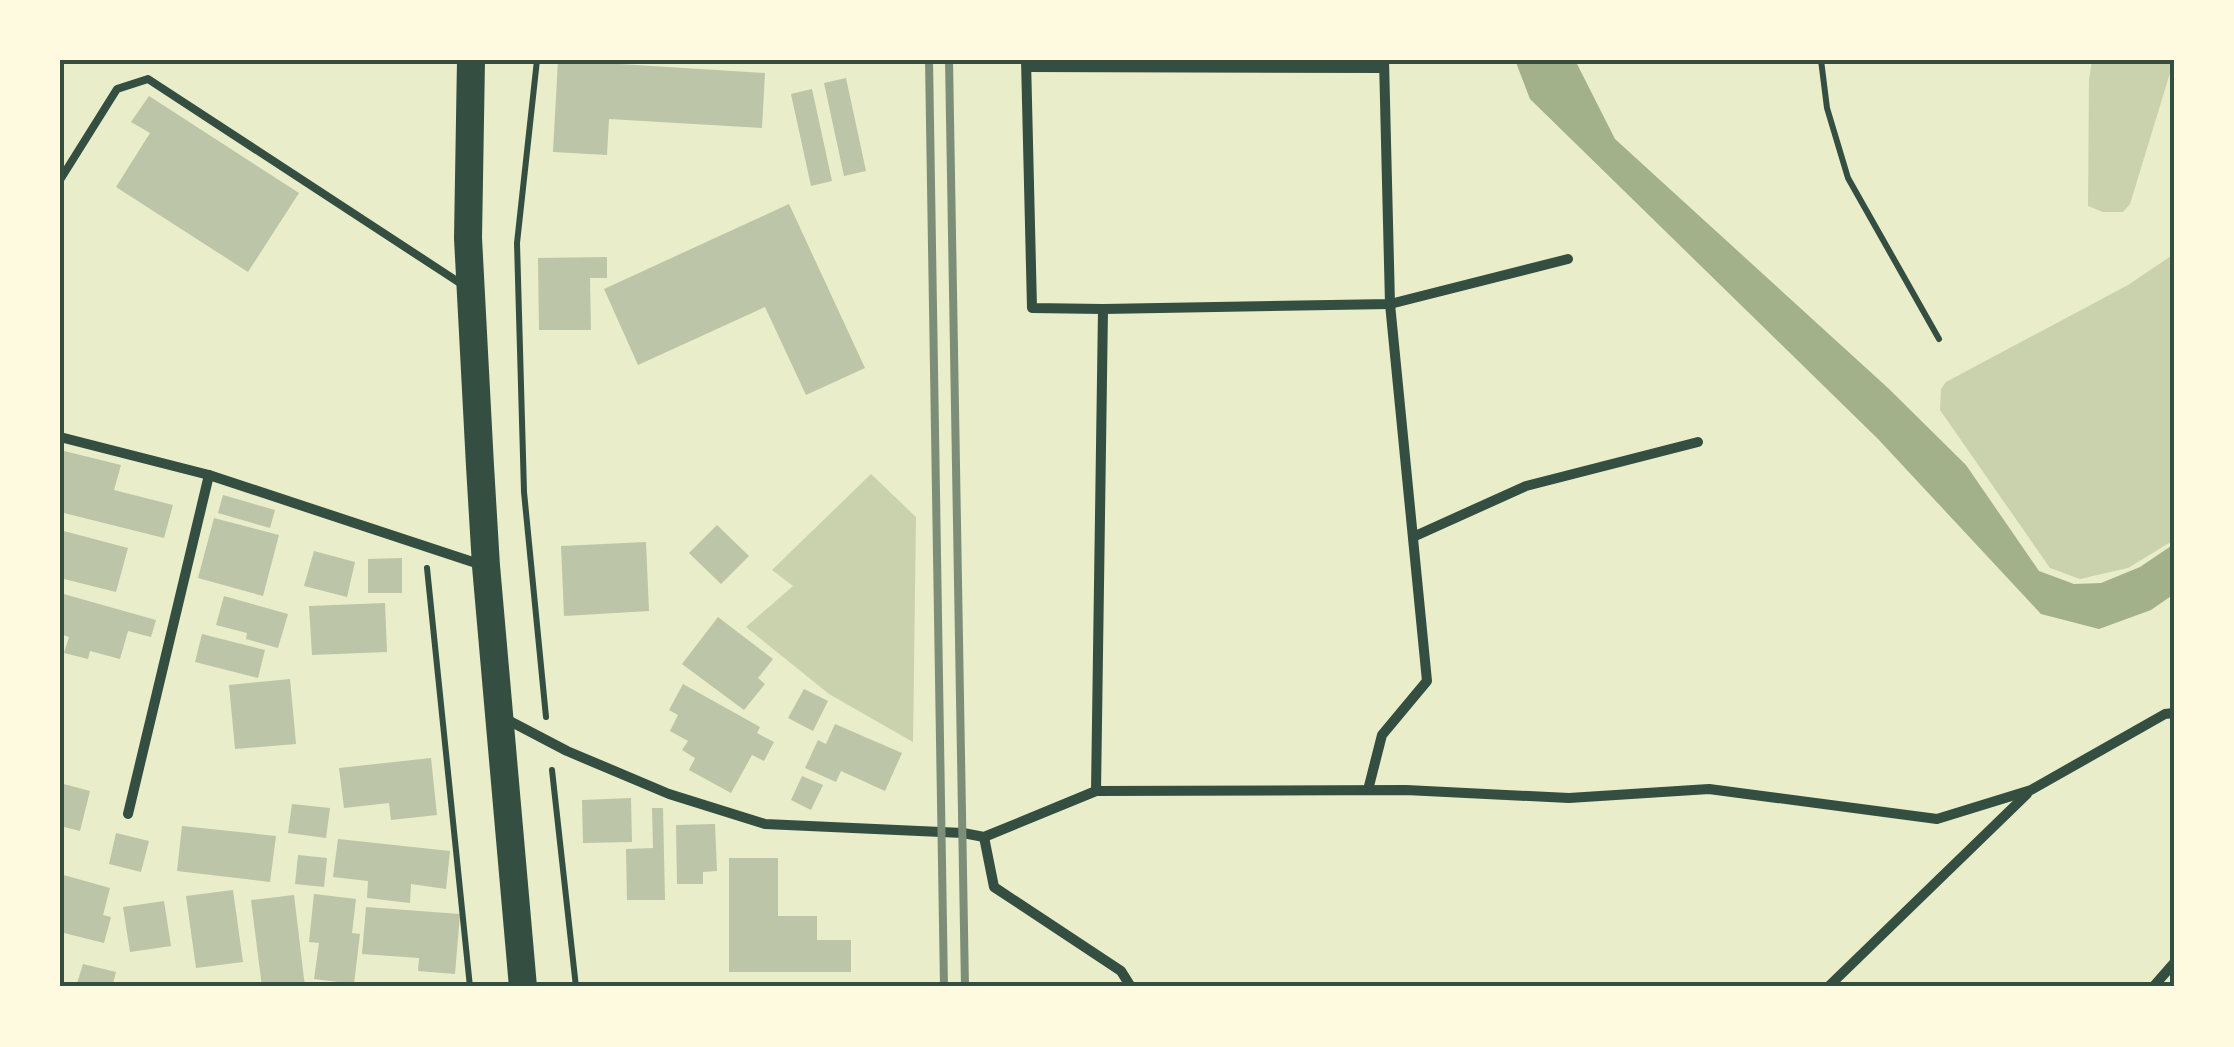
<svg xmlns="http://www.w3.org/2000/svg" width="2234" height="1047" viewBox="0 0 2234 1047" font-family="Inter,sans-serif">
<rect width="100%" height="100%" fill="#e9edc9"/>
<g fill="#cad2ad">
<polygon points="2092,60 2174,60 2130,204 2123,212 2103,212 2088,206 2089,80"/>
<polygon points="2174,254 2174,540 2128,568 2080,579 2050,568 1940,410 1941,389 1946,382 2128,285"/>
<polygon points="871,474 916,517 913,742 829,694 746,627 793,586 772,570"/>
</g>
<polygon fill="#a3b18a" points="1515,60 1575,60 1615,139 1888,388 1966,465 2039,571 2074,584 2101,583 2140,567 2174,544 2174,594 2151,610 2099,629 2041,614 1878,439 1530,99"/>
<g fill="#bcc5a7">
<polygon points="558,60 620,60 620,64 765,73 762,128 609,119 607,155 553,152"/>
<polygon points="846,78 866,171 844,176 824,83"/>
<polygon points="812,89 832,181 811,186 791,94"/>
<polygon points="149,96 299,193 248,272 116,187 150,133 131,122"/>
<polygon points="789,204 865,368 806,395 765,307 638,365 604,289"/>
<polygon points="607,257 607,278 590,278 591,330 539,330 538,258"/>
<polygon points="60,450 121,465 114,490 173,505 164,538 60,512"/>
<polygon points="223,495 275,510 270,528 218,513"/>
<polygon points="214,518 279,535 263,596 198,578"/>
<polygon points="717,525 749,556 721,584 689,553"/>
<polygon points="60,530 128,548 116,592 60,578"/>
<polygon points="646,542 649,611 564,616 561,546"/>
<polygon points="314,551 355,562 347,597 304,586"/>
<polygon points="402,558 402,593 368,593 368,559"/>
<polygon points="60,593 156,620 151,637 128,631 120,659 90,651 88,659 64,653 69,637 60,634"/>
<polygon points="224,596 288,614 278,648 246,639 247,633 216,625"/>
<polygon points="385,603 387,652 312,655 309,606"/>
<polygon points="718,617 773,659 758,678 765,684 744,710 682,664"/>
<polygon points="202,634 265,650 258,678 195,662"/>
<polygon points="290,679 296,744 235,749 229,685"/>
<polygon points="683,684 760,727 757,733 774,742 764,761 752,755 731,793 689,770 695,758 682,750 688,741 670,731 678,715 669,710"/>
<polygon points="804,689 828,701 813,731 788,718"/>
<polygon points="835,724 902,753 885,791 841,771 836,782 805,768 818,740 826,744"/>
<polygon points="431,758 437,815 391,820 389,803 344,808 339,768"/>
<polygon points="802,776 823,785 811,810 791,800"/>
<polygon points="60,783 90,791 80,831 60,826"/>
<polygon points="631,798 632,842 583,843 582,800"/>
<polygon points="292,804 330,808 326,838 288,833"/>
<polygon points="652,808 663,808 665,900 627,900 626,849 653,848"/>
<polygon points="715,824 717,871 703,872 703,884 677,884 676,825"/>
<polygon points="182,826 276,836 270,882 177,871"/>
<polygon points="116,833 149,841 141,872 109,864"/>
<polygon points="338,839 450,851 446,889 411,884 410,903 367,898 368,881 333,877"/>
<polygon points="298,855 327,858 324,887 295,884"/>
<polygon points="729,858 778,858 778,916 817,916 817,940 851,940 851,972 729,972"/>
<polygon points="60,874 110,888 103,915 111,917 104,943 60,932"/>
<polygon points="233,890 243,962 196,968 186,896"/>
<polygon points="314,894 356,899 352,933 360,934 354,984 314,979 319,943 309,942"/>
<polygon points="294,895 305,987 262,987 251,900"/>
<polygon points="164,901 171,946 130,952 123,907"/>
<polygon points="366,907 460,914 455,974 418,971 419,958 362,954"/>
<polygon points="83,964 116,972 112,987 76,987"/>
</g>
<g fill="none" stroke-linecap="round" stroke-linejoin="round">
<g stroke="#344e41" stroke-width="6">
<polyline points="537,60 517,243 524,492 546,717"/>
<polyline points="1821,60 1827,108 1848,178 1939,339"/>
<polyline points="427,568 470,987"/>
<polyline points="552,770 576,987"/>
</g>
<polyline stroke="#344e41" stroke-width="8" points="60,180 117,89 148,79 463,285"/>
<g stroke="#344e41" stroke-width="10">
<polyline points="1026,60 1032,308 1103,309"/>
<polyline points="1027,67 1384,68"/>
<polyline points="60,437 209,475 485,566"/>
<polyline points="1413,537 1526,486 1698,442"/>
<polyline points="504,718 567,751 669,794 765,824 963,833 984,837 1096,791 1406,790 1569,798 1709,789 1937,819 2031,790 2165,714 2174,713"/>
<polyline points="1368,790 1382,735 1427,681 1390,304 1384,60"/>
<polyline points="1096,791 1103,309 1390,304 1568,259"/>
<polyline points="128,814 209,475"/>
<polyline points="984,837 994,887 1121,971 1131,987"/>
<polyline points="1828,987 2027,794"/>
<polyline points="2153,987 2174,963"/>
</g>
<polyline stroke="#344e41" stroke-width="28" points="471,60 468,238 480,466 486,566 523,987"/>
<g stroke="#7c8e77" stroke-width="8">
<polyline points="929,60 944,987"/>
<polyline points="949,60 965,987"/>
</g>
</g>
<rect width="2234" height="1047" fill="none" stroke="#fefae0" stroke-width="125"/>
<rect x="62" y="62" width="2110" height="922" fill="none" stroke="#344e41" stroke-width="4"/>
</svg>
